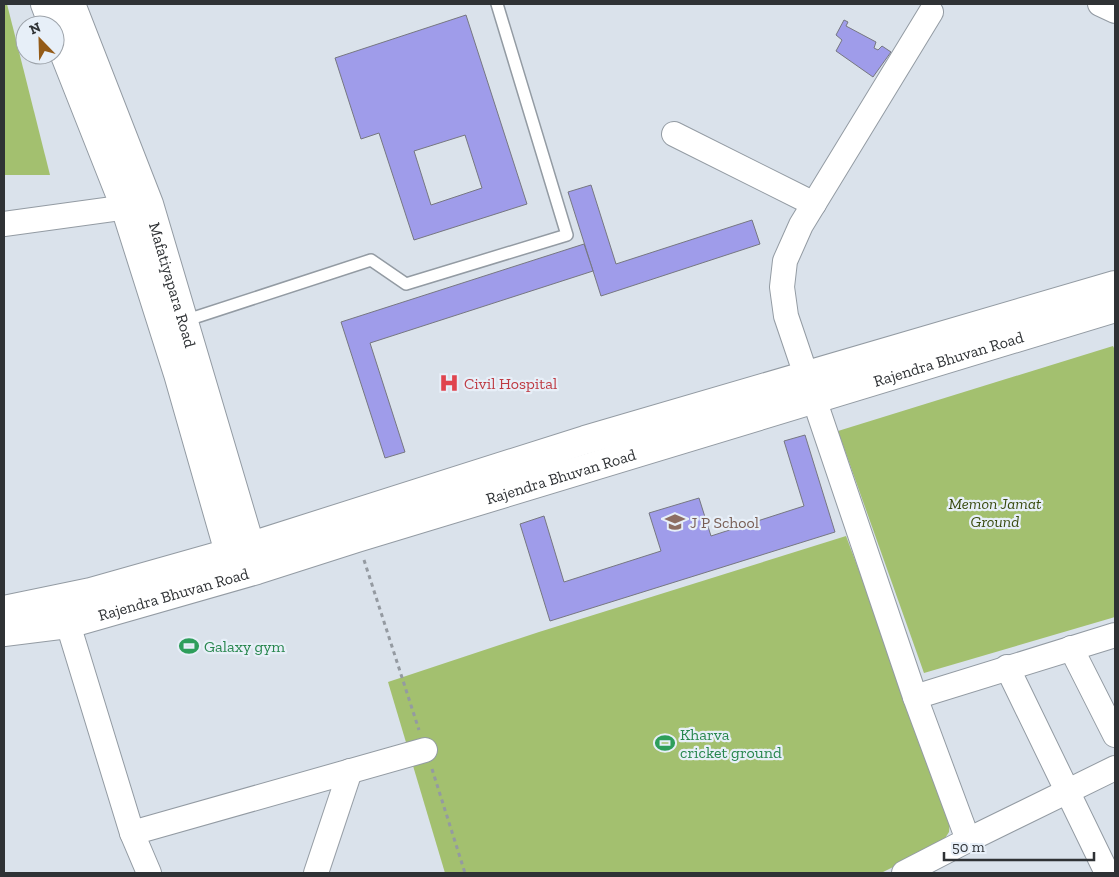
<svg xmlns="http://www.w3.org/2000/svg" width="1119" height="877" viewBox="0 0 1119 877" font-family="'Zilla Slab',serif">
<rect width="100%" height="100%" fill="#dae2eb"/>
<g fill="#a3c06f">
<polygon points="4,4 7,4 50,175 4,175"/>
<polygon points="1113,346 1115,350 1115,617 924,673 838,431"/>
<polygon points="846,536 947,804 950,820 949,832 942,843 881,873 445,873 388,682 539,632"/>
</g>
<g fill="#9f9cea" stroke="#767781" fill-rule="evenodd">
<path d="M466 15 527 204 414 240 379 133 361 139 335 58ZM465 135 482 188 431 205 414 151Z"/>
<polygon points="844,20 848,22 846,26 876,42 874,48 878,50 882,46 891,52 873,77 836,51 842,40 836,35"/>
<polygon points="591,185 616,264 752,220 760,244 601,296 568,192"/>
<polygon points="584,244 593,271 370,343 405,452 385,458 341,322"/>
<polygon points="805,435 835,532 550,621 520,524 544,516 564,582 661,551 649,513 699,498 711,536 804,506 784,441"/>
</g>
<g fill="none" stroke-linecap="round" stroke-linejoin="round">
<defs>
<polyline id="service" points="184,321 371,260 406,284 567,235 497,4"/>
<g id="minor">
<polyline points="1100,4 1115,11"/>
<polyline points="674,134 814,204"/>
<polyline points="4,224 142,205"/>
<polyline points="68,624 132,833 149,873"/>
<polyline points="1071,648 1115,735"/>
<polyline points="1007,667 1107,873"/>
<polyline points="915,697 1115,635"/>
<polyline points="132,833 425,750"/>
<polyline points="968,840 1115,768"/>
<polyline points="316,873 350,771"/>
<polyline points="904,873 968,840 915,697 786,316 782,287 785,261 801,225 931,12"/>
</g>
<g id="tertiary">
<polyline points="45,4 53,25"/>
<path id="s1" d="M71 4 149 204 255 562"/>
<polyline points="55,30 125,207 178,374 234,570"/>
<polyline points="4,610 91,592 229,553 585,440 1115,285"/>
<path id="s2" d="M4 632 68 624 257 570 357 538 1115 308"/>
</g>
</defs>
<use href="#service" stroke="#939ba3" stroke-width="14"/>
<use href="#minor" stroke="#939ba3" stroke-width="26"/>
<use href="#tertiary" stroke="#939ba3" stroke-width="30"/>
<g stroke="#949aa1" stroke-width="3" stroke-dasharray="4 4" stroke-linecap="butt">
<polyline points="364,560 419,730"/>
<polyline points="432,769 465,873"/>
</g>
<use href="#service" stroke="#fff" stroke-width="11"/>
<use href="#minor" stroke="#fff" stroke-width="24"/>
<use href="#tertiary" stroke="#fff" stroke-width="28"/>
</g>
<defs>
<symbol id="hospital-bare" viewBox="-9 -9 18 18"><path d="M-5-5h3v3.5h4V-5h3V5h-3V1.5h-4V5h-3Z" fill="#e0444e" stroke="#e7eff8" stroke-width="2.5" paint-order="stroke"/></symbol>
<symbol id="school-bare" viewBox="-9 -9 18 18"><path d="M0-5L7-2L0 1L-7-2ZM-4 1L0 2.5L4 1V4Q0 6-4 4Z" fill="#8d6e63" stroke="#e7eff8" stroke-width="2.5" paint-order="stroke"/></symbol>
<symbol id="stadium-bare" viewBox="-9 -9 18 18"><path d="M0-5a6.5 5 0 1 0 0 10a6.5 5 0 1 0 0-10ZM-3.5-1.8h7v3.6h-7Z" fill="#2e9e5b" stroke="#e7eff8" stroke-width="2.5" paint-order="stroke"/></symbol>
</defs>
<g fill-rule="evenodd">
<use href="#hospital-bare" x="435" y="369" width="28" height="28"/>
<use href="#school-bare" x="661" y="508" width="28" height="28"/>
<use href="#stadium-bare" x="175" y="632" width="28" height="28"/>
<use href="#stadium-bare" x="651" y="729" width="28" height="28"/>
</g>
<g text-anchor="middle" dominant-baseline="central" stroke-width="4.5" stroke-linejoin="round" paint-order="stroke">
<g font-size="16" fill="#2f3235" stroke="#e7eff8">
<text stroke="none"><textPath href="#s1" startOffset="299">Mafatiyapara Road</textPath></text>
<text stroke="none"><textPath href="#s2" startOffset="984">Rajendra Bhuvan Road</textPath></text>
<text stroke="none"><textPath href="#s2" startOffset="579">Rajendra Bhuvan Road</textPath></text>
<text stroke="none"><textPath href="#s2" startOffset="174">Rajendra Bhuvan Road</textPath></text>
</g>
<g font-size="16" fill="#be3a42" stroke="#e7eff8" text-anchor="start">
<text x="464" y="383">Civil Hospital</text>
</g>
<g font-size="16" font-style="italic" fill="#384a0e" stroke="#e7eff8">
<text x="995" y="503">Memon Jamat<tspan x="995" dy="18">Ground</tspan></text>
</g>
<g font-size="16" fill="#785e54" stroke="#e7eff8" text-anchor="start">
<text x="690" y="522">J P School</text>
</g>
<g font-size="16" fill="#27864d" stroke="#e7eff8" text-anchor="start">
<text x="204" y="646">Galaxy gym</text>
<text x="680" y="734">Kharva<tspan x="680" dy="18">cricket ground</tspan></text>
</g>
</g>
<rect width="1119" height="877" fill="none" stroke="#2f3235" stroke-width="10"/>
<g transform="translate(40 40) rotate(337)"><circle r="24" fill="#e7eff8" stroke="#9da3aa"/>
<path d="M0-4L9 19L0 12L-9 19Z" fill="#945b18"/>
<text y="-8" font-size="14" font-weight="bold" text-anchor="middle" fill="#2f3235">N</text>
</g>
<path d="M944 852v8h150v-8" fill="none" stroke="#2f3235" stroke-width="2.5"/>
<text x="952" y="852" font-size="15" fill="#2f3235" stroke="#e7eff8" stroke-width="4" paint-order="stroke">50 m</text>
</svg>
